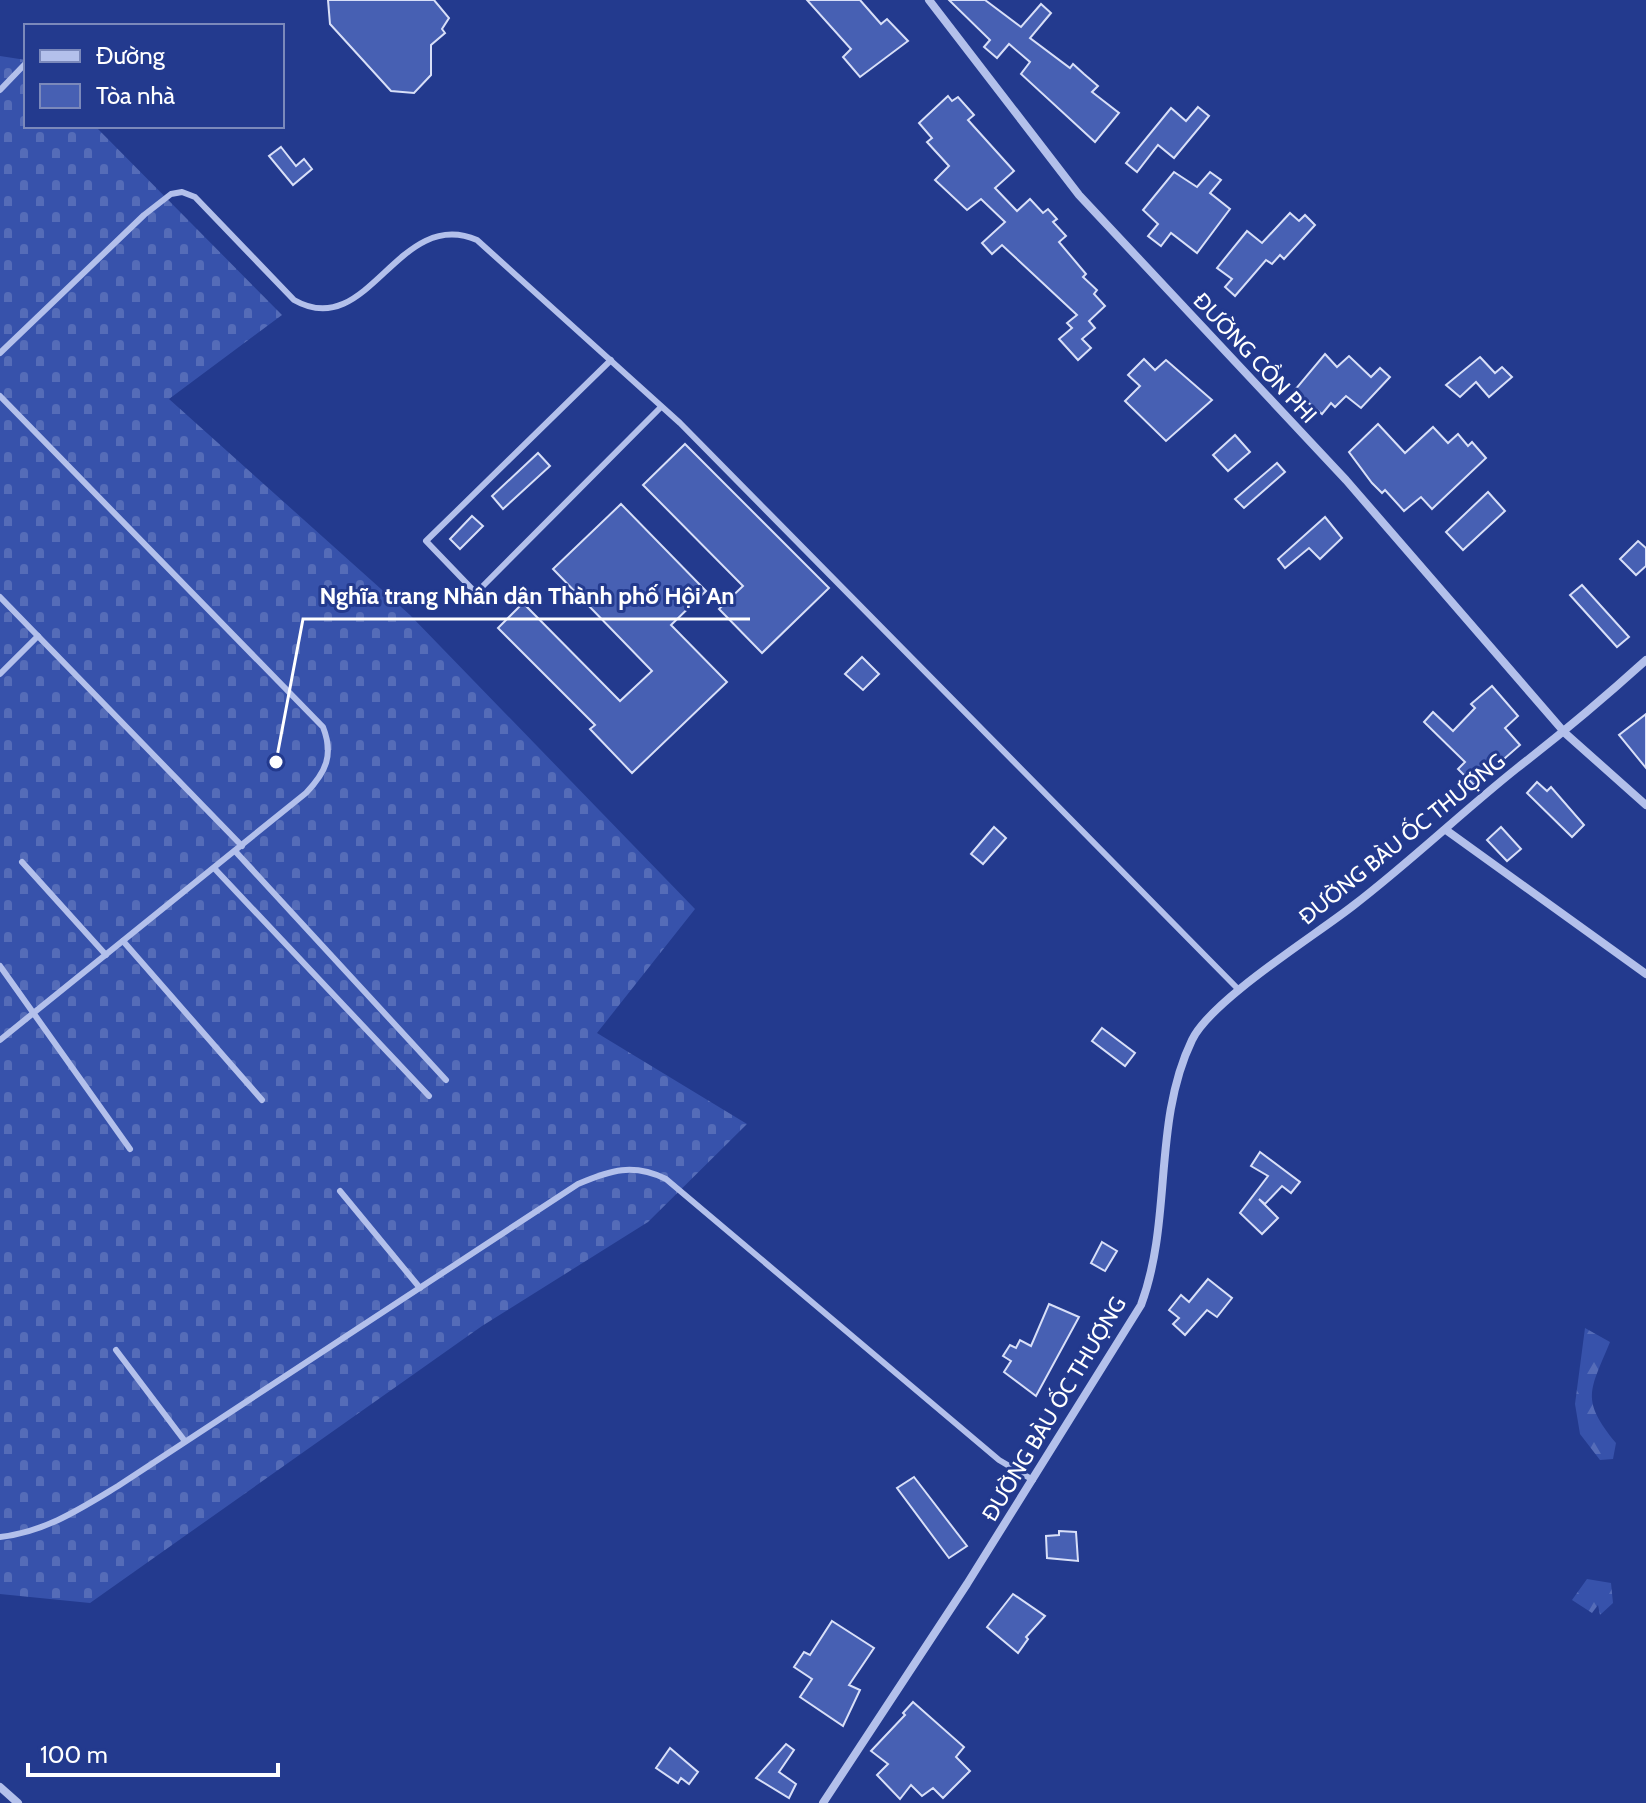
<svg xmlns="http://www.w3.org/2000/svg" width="1646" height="1803" viewBox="0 0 1646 1803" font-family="Cabin,sans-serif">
<defs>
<pattern id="forest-firs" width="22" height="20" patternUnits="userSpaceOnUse" patternTransform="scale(2)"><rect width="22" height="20" fill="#3752ab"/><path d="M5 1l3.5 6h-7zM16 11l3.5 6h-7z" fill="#556cb8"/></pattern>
<pattern id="cemetery-stones" width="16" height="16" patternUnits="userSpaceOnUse" patternTransform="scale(2)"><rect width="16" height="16" fill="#3752ab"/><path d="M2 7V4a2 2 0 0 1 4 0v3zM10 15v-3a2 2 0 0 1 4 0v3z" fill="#556cb8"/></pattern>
</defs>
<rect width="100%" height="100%" fill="#233a8e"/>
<g fill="url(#forest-firs)">
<path d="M1585 1328 1610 1342C1590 1391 1580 1399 1616 1443L1613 1459 1600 1460 1580 1434 1575 1404Z"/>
<polygon points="1587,1579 1611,1583 1613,1603 1600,1615 1598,1605 1592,1613 1572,1600"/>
</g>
<polygon fill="url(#cemetery-stones)" points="0,56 26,60 26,126 95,126 282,315 169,399 410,615 695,909 597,1033 747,1124 648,1222 482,1326 90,1603 0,1594"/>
<g fill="#4760b3" stroke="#d8dff8" stroke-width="2">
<polygon points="328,0 434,0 449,18 442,29 445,33 431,45 431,75 414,93 391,91 330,24"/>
<polygon points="807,0 860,0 881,24 887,19 908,41 860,77 843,57 851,49"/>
<polygon points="949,0 985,0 1021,27 1041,4 1051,13 1030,38 1070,68 1073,64 1084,74 1098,86 1092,92 1119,113 1095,142 1021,74 1030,62 1009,44 997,58 984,47 990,40"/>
<polygon points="948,96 952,101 958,97 974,115 968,120 1014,171 995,188 1017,211 1030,199 1043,213 1048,209 1057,219 1053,222 1066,236 1059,242 1086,274 1083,277 1097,290 1094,294 1105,306 1089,321 1095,328 1082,339 1091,348 1078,360 1059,339 1072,328 1067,323 1077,315 1002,245 992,254 982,243 1005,222 981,199 967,210 935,180 949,166 927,142 932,138 919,123"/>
<polygon points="1198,107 1209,116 1174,158 1158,145 1137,172 1126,163 1171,108 1186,121"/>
<polygon points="281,147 296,166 304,159 312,169 293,185 269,156"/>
<polygon points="1174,172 1197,187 1210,172 1221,180 1210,193 1230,209 1197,253 1171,233 1161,246 1148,236 1158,224 1143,210"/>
<polygon points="1290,213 1299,221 1305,215 1315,225 1284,259 1280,255 1272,264 1266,260 1235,296 1225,287 1232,279 1217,268 1247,231 1262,243"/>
<polygon points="1325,354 1337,367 1349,356 1371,377 1380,368 1390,377 1361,408 1346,396 1335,407 1331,403 1322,414 1294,391"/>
<polygon points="1480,357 1495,373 1502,367 1512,377 1489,397 1476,382 1460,397 1446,385"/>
<polygon points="1144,359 1155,370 1166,360 1212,400 1166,441 1125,401 1140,386 1128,375"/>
<polygon points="1378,424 1405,453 1433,427 1448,443 1458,434 1468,446 1472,442 1486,458 1432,509 1421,497 1404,511 1385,490 1382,493 1372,483 1349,452"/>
<polygon points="1235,435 1250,452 1228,471 1213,455"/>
<polygon points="685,444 829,588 762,653 719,609 743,586 643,485"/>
<polygon points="538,453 550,466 503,509 492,496"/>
<polygon points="1277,463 1285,472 1244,508 1235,499"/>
<polygon points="1488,492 1505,511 1463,550 1446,532"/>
<polygon points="621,504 706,591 671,625 727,682 632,773 590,729 595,725 498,628 523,603 620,701 652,671 553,569"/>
<polygon points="472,516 483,526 460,549 450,539"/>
<polygon points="1325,517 1342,538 1320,559 1309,548 1285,568 1278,559"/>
<polygon points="1638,541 1646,548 1646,566 1636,575 1620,559"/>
<polygon points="1582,585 1629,637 1617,647 1570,595"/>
<polygon points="862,657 879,674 863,690 845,674"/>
<polygon points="1492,686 1518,716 1505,728 1520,745 1474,785 1458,769 1465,762 1424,722 1433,712 1453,731 1475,708 1471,704"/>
<polygon points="1646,714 1646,768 1619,735"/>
<polygon points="1537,782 1547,791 1551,787 1584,825 1572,837 1527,793"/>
<polygon points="994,827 1006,838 983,864 971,854"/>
<polygon points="1501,827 1521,849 1507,861 1487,840"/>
<polygon points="1102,1028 1135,1053 1125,1066 1092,1041"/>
<polygon points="1260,1152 1300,1182 1291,1193 1282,1186 1265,1204 1259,1199 1278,1218 1262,1234 1240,1213 1268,1176 1251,1166"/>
<polygon points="1102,1242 1117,1251 1105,1271 1091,1263"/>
<polygon points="1208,1279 1232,1298 1217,1317 1207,1310 1185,1335 1173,1324 1179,1318 1169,1310 1181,1295 1189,1302"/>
<polygon points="1049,1304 1079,1317 1036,1396 1004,1372 1011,1361 1003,1356 1010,1345 1016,1348 1020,1340 1031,1346"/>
<polygon points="914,1477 967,1546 949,1558 897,1488"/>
<polygon points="1059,1531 1076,1532 1078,1561 1047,1558 1046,1536 1059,1535"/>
<polygon points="1013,1594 1045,1616 1026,1637 1028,1639 1018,1653 987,1627"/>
<polygon points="832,1621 874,1648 849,1685 860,1690 843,1726 800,1697 812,1679 794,1667 804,1652 810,1655"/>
<polygon points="913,1702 964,1747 956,1757 970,1771 943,1798 933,1788 922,1796 911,1785 900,1799 877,1775 888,1764 871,1751 905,1715 903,1713"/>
<polygon points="786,1744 794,1750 779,1772 796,1784 789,1798 756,1778"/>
<polygon points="670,1748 698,1772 689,1784 681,1778 678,1783 656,1768"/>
</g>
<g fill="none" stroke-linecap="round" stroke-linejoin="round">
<g stroke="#b3c0eb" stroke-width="6">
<polyline points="0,90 26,63"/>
<path d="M0 353 144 215 171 194 182 192 195 197 294 300C369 343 397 206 477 240L680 423 1239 990"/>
<polyline points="611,360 426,541 476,593 661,407"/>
<path d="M0 396 323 727C334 755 326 772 306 793L0 1040"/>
<polyline points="0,597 242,846"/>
<polyline points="0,674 38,636"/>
<polyline points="235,851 446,1080"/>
<polyline points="22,862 106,955"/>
<polyline points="214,868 429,1096"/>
<polyline points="123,941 262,1100"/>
<polyline points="0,966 130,1149"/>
<polyline points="340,1191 420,1288"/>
<polyline points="116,1350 184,1440"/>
<path d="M0 1537C45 1532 80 1509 118 1486L578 1184C611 1170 633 1163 666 1179L999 1460 1033 1480"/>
</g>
<g stroke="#b3c0eb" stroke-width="8">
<polyline points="929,0 1079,195 1346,480 1565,733 1646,805"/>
<polyline points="1446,830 1646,974"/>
<polyline points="0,1787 18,1803"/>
<path d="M823 1803 967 1584 1141 1305C1173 1219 1152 1123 1192 1040 1211 1000 1316 935 1354 905 1410 862 1461 813 1516 769 1561 734 1604 698 1646 660"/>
</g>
</g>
<g text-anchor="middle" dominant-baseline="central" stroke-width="6" stroke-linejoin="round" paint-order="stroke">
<g font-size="22" fill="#fff" stroke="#233a8e">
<text transform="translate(1255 358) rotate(47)">ĐƯỜNG CỒN PHI</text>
<text transform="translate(1402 839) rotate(-39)">ĐƯỜNG BÀU ỐC THƯỢNG</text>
<text transform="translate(1054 1409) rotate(-59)">ĐƯỜNG BÀU ỐC THƯỢNG</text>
</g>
</g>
<path fill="none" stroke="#fff" stroke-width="3" d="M276 762L303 619H750"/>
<circle fill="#fff" stroke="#233a8e" stroke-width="3" cx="276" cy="762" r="8"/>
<g font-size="24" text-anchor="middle" font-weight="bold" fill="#fff" stroke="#233a8e" stroke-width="6" stroke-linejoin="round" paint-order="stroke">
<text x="527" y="604">Nghĩa trang Nhân dân Thành phố Hội An</text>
</g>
<rect x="24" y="24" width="260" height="104" fill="#233a8e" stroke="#7b89bb" stroke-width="2"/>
<rect x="40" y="50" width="40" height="12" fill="#b3c0eb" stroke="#7b89bb" stroke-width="2"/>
<text x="96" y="64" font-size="24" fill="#ffffff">Đường</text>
<rect x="40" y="84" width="40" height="24" fill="#4760b3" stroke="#7b89bb" stroke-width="2"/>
<text x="96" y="104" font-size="24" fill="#ffffff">Tòa nhà</text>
<path d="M28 1763v12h250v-12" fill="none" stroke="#ffffff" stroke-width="4"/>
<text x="40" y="1763" font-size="24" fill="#ffffff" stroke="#233a8e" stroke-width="6" paint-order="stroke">100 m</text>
</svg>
